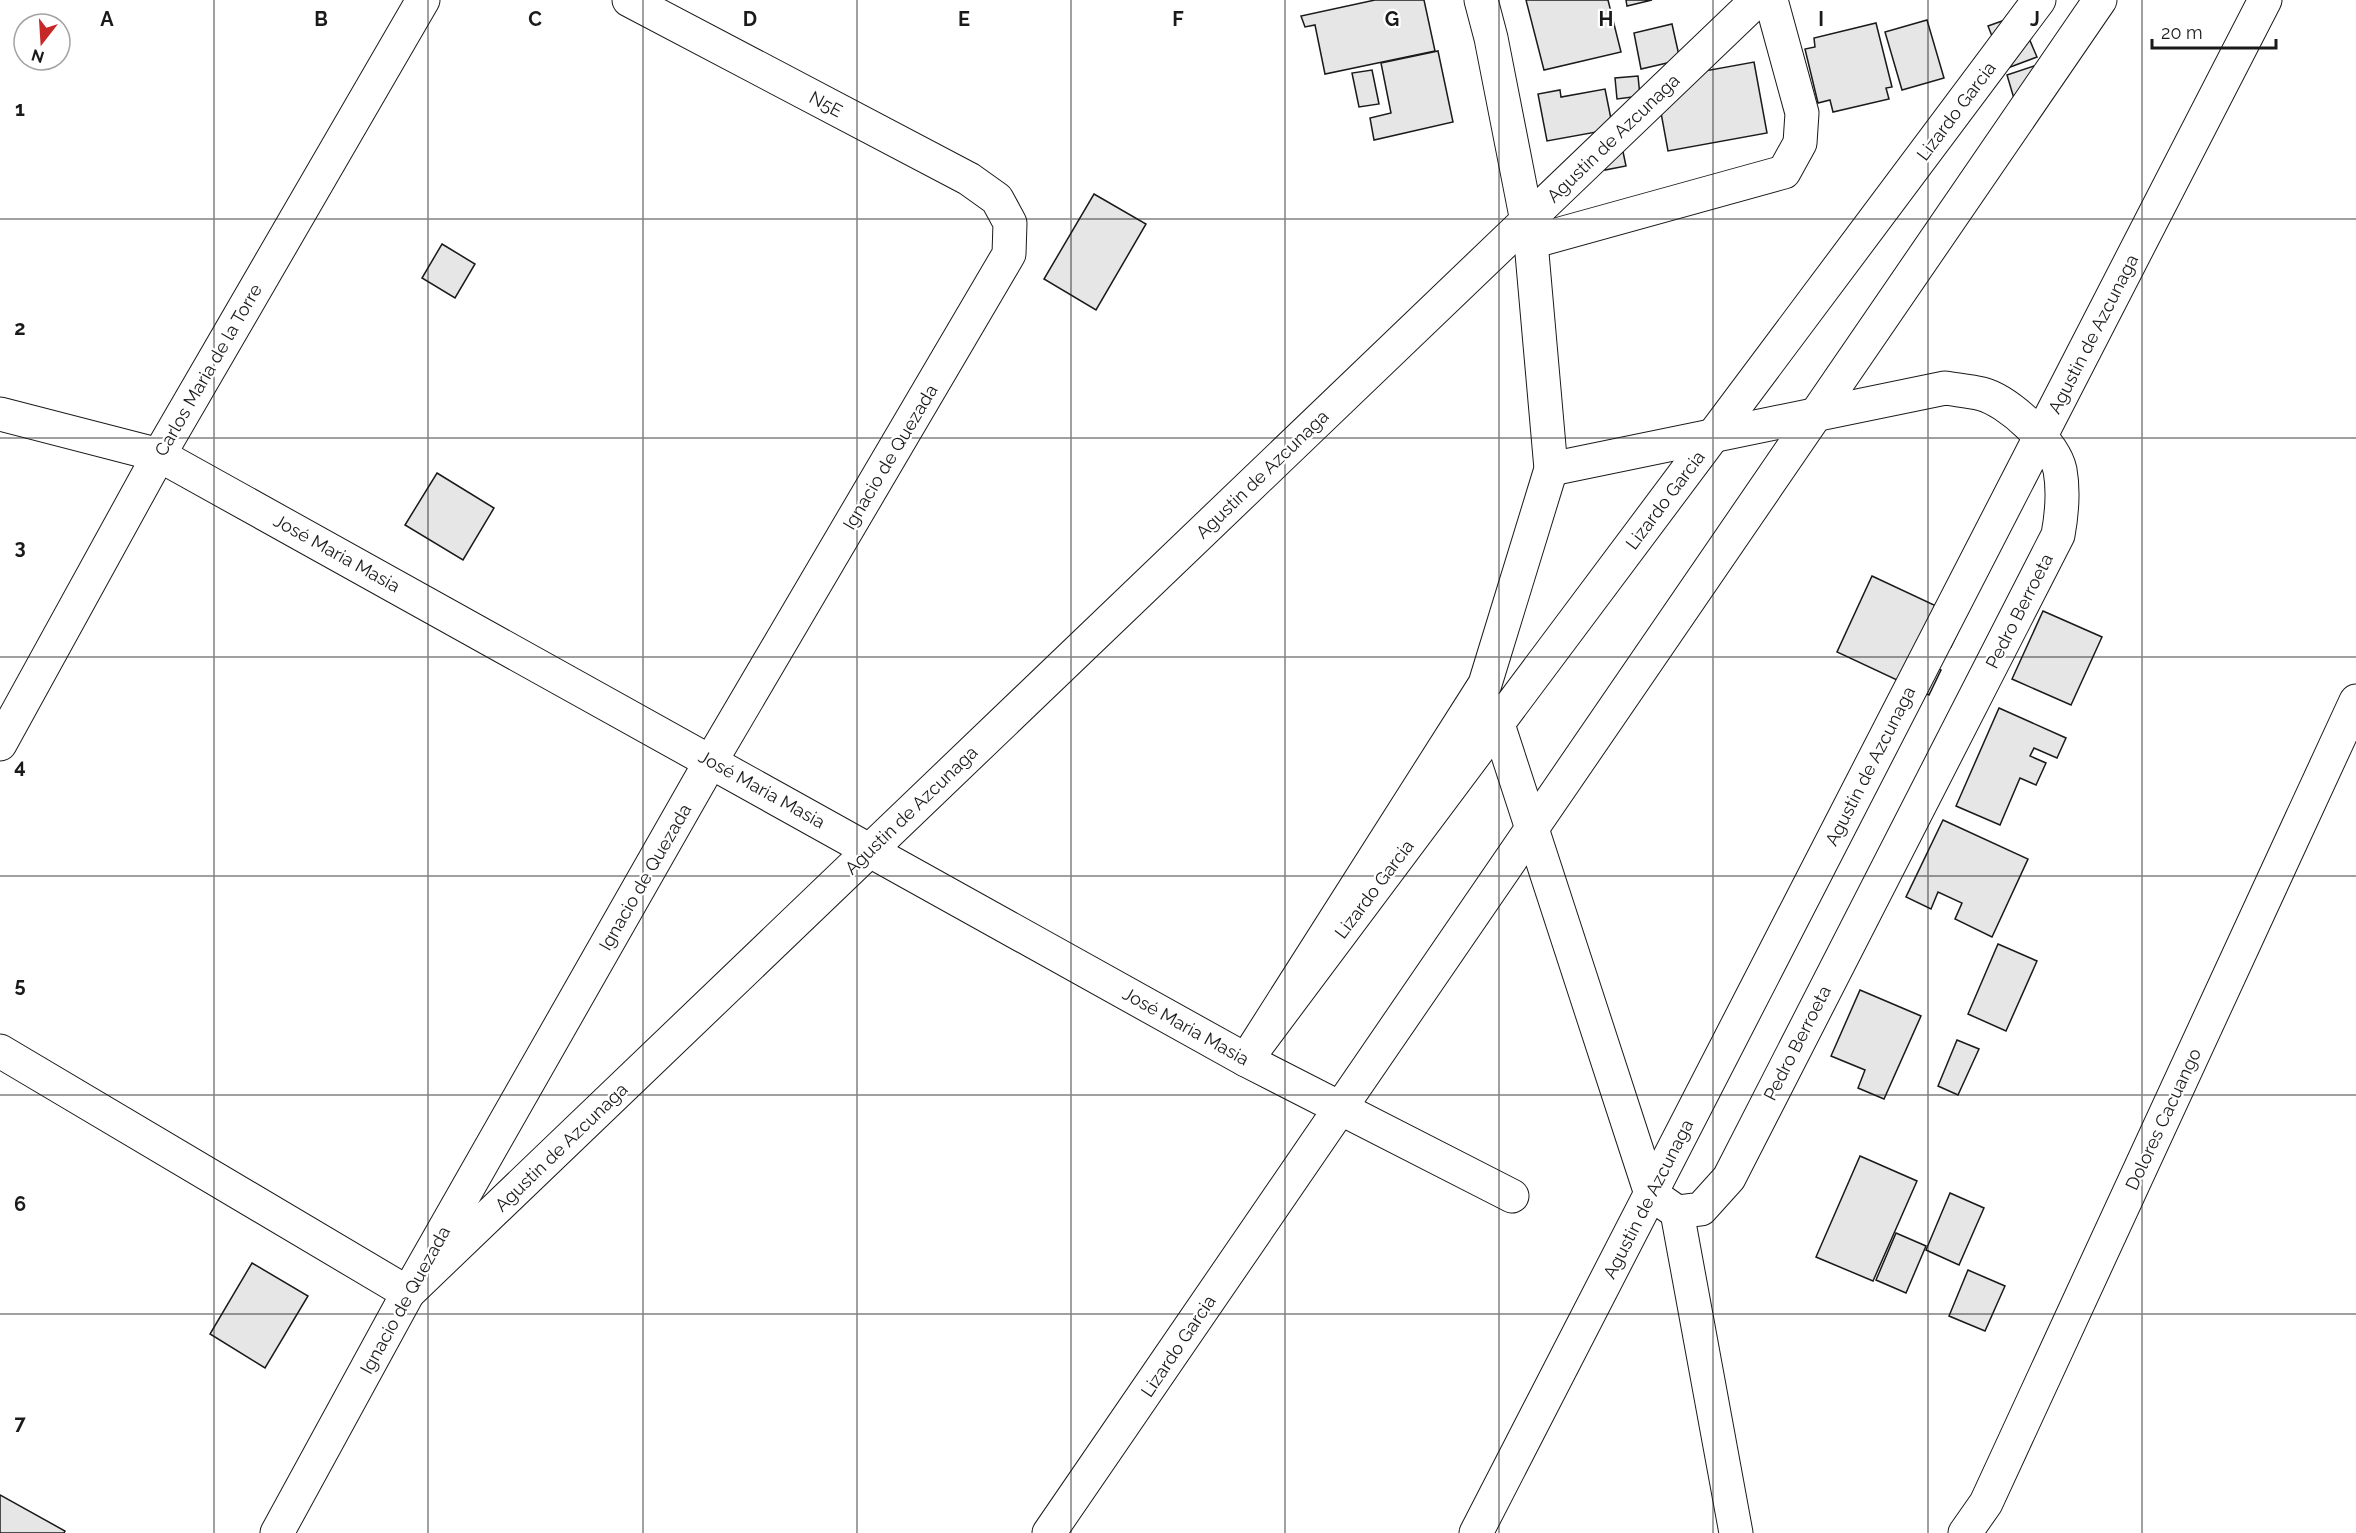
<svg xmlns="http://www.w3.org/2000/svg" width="2356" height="1533" viewBox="0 0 2356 1533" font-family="Raleway,sans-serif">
<rect width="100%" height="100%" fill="#fff"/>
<g fill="#e6e6e6" stroke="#1a1a1a" stroke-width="1.5">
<polygon points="1375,0 1424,0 1435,51 1325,74 1315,25 1305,27 1301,16"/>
<polygon points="1526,0 1608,0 1621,52 1544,70"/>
<polygon points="1626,0 1652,0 1627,6"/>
<polygon points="2019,15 2037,57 2005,69 1988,26"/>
<polygon points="1927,20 1944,78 1902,90 1885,32"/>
<polygon points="1876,23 1892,87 1886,88 1889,99 1833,112 1830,100 1818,103 1805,49 1815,47 1814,38"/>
<polygon points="1672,24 1680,60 1641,69 1634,33"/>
<polygon points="1438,51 1453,122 1374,140 1370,118 1391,113 1381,63"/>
<polygon points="1754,62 1767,133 1668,151 1655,80"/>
<polygon points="2034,66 2046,102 2018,112 2007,75"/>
<polygon points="1372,70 1379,104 1359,107 1352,73"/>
<polygon points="1638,76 1640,96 1617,99 1615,78"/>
<polygon points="1605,89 1613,129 1547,141 1538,94 1560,90 1561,97"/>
<polygon points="1622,147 1626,166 1605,170 1602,150"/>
<polygon points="1094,194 1146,224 1096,310 1044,279"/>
<polygon points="442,244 475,264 455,298 422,278"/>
<polygon points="437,473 494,508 463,560 405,525"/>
<polygon points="1872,576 1964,619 1951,647 1929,637 1919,659 1941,670 1929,695 1837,652"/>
<polygon points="2043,611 2102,637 2071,705 2012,679"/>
<polygon points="1999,708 2066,738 2057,758 2034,748 2030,756 2046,763 2036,785 2020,778 2000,825 1956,806"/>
<polygon points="1943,820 2028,859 1992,937 1955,919 1962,903 1938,892 1931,909 1906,897"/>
<polygon points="1998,944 2037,961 2006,1031 1968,1014"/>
<polygon points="1860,990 1921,1016 1884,1099 1858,1088 1865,1070 1831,1056"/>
<polygon points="1957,1040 1979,1049 1958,1095 1938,1086"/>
<polygon points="1860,1156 1917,1181 1873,1281 1816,1257"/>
<polygon points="1950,1193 1984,1208 1959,1265 1926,1250"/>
<polygon points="1896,1233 1926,1246 1906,1293 1876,1280"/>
<polygon points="252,1263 308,1296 265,1368 210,1334"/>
<polygon points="1968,1270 2005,1286 1985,1331 1949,1316"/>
<polygon points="0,1495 65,1531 64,1533 0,1533"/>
</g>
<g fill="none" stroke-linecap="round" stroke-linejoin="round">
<defs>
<g id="minor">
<polyline points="1481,0 1491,38 1531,242 1551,469 1485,684 1246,1060 2039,0"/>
<polyline points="1531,242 1784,172 1800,143 1802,113 1771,0"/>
<polyline points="0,414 159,455 1246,1060 1512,1196"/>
<path d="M1493 709 1651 1194 1677 1212 1701 1209 1729 1178 2058 535C2062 513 2064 492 2060 470 2054 443 2008 401 1982 394 1970 391 1957 390 1945 388L1551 469"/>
<polyline points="0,744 159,455 423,0"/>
<polyline points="0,1051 408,1293 1757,0"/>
<polyline points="1677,1212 1736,1533"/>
<polyline points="277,1533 408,1293 711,761 1009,254 1010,223 997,199 969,179 629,0"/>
<polyline points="1049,1533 2100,0"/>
<polyline points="1476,1533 2265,0"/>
<polyline points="1965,1533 1986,1503 2356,701"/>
</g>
</defs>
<use href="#minor" stroke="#1a1a1a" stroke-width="35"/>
<use href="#minor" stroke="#fff" stroke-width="33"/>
</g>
<path fill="none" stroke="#1a1a1a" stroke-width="1.5" stroke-opacity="0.55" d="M214 0V1533M428 0V1533M643 0V1533M857 0V1533M1071 0V1533M1285 0V1533M1499 0V1533M1713 0V1533M1928 0V1533M2142 0V1533M0 219H2356M0 438H2356M0 657H2356M0 876H2356M0 1095H2356M0 1314H2356"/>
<g text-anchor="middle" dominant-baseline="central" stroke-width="4.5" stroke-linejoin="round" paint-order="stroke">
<g font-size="18" fill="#1a1a1a" stroke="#fff">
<text transform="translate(826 104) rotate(28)">N5E</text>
<text transform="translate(1956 111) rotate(-53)">Lizardo Garcia</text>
<text transform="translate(1613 138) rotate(-44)">Agustin de Azcunaga</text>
<text transform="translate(2093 334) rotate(-63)">Agustin de Azcunaga</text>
<text transform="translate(208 370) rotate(-60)">Carlos Maria de la Torre</text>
<text transform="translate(890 457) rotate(-59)">Ignacio de Quezada</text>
<text transform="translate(1262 474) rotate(-44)">Agustin de Azcunaga</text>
<text transform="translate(1665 500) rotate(-53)">Lizardo Garcia</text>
<text transform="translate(337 553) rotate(29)">José Maria Masia</text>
<text transform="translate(2019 611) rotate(-63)">Pedro Berroeta</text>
<text transform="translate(1870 766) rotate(-63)">Agustin de Azcunaga</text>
<text transform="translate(762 789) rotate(29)">José Maria Masia</text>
<text transform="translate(911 810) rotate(-44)">Agustin de Azcunaga</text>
<text transform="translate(645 877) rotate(-60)">Ignacio de Quezada</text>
<text transform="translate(1374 889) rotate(-53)">Lizardo Garcia</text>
<text transform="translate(1186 1026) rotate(29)">José Maria Masia</text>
<text transform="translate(1797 1043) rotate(-63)">Pedro Berroeta</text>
<text transform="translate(2163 1119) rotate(-65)">Dolores Cacuango</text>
<text transform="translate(561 1147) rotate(-44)">Agustin de Azcunaga</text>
<text transform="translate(1648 1199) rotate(-63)">Agustin de Azcunaga</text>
<text transform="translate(405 1300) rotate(-61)">Ignacio de Quezada</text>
<text transform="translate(1178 1346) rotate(-56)">Lizardo Garcia</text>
</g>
</g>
<g font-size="20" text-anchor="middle" font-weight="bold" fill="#1a1a1a" stroke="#fff" stroke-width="4.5" stroke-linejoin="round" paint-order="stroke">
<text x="107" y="26">A</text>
<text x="321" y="26">B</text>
<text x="535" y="26">C</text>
<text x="750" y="26">D</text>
<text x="964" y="26">E</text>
<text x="1178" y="26">F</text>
<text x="1392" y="26">G</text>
<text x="1606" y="26">H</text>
<text x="1821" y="26">I</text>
<text x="2035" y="26">J</text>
<text x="20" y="116">1</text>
<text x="20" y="335">2</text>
<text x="20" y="554">3</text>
<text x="20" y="773">4</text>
<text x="20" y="992">5</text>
<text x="20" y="1211">6</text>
<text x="20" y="1430">7</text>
</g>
<g transform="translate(42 42) rotate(197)"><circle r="28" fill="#ffffff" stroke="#a3a3a3" stroke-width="1.5"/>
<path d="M0-4.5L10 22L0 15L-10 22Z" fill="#c62828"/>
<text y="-9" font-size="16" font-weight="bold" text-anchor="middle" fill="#1a1a1a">N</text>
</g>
<path d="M2152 39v9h124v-9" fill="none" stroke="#1a1a1a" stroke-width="3"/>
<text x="2161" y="39" font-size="18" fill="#1a1a1a" stroke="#ffffff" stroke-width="4.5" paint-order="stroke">20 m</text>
</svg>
